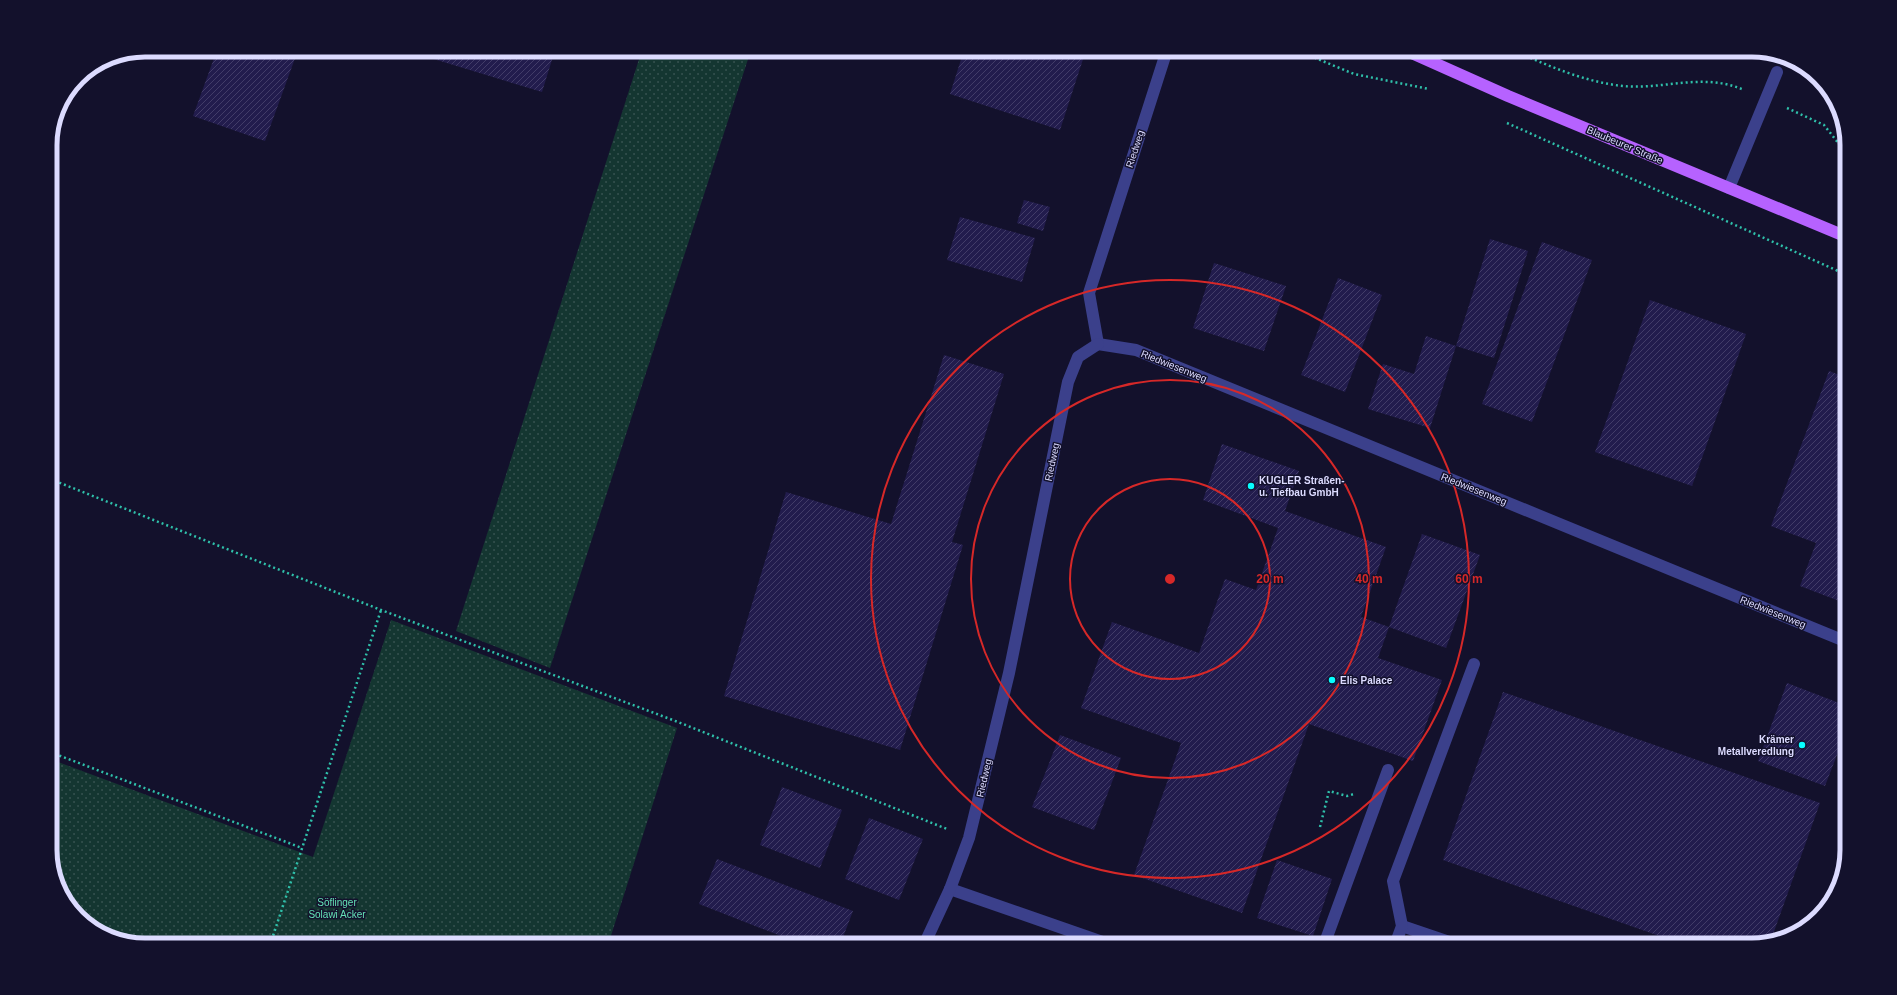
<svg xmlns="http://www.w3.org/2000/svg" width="1897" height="995" viewBox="0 0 1897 995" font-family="Arial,sans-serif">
<defs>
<pattern id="grass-dots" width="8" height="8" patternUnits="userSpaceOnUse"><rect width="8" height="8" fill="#143631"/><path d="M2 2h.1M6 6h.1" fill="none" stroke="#365250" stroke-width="1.8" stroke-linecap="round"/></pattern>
<pattern id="building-hatch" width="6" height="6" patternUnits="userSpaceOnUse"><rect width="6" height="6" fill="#221c4d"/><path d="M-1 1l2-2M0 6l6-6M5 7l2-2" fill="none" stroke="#423c68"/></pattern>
</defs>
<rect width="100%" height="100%" fill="#13112c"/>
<g fill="url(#grass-dots)">
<polygon points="642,50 751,50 550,668 456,631"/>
<polygon points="391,620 677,728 608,945 145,945 103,935 66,903 50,856 50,759 313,857"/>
</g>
<g fill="url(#building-hatch)">
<polygon points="217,50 298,50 265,141 193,116"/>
<polygon points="415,50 555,50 542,92 414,53"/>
<polygon points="964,50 1086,50 1060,130 950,94"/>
<polygon points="1024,200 1050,207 1043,231 1017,223"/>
<polygon points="960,217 1035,238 1022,282 947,260"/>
<polygon points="1490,239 1528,251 1494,358 1456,346 1430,428 1368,409 1383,364 1414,374 1426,336 1456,346"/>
<polygon points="1542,242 1592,260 1532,422 1482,404"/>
<polygon points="1214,263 1286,286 1264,351 1193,328"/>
<polygon points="1338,278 1382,295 1345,392 1301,375"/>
<polygon points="1650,300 1746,334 1692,486 1595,452"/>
<polygon points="944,355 1004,374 952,542 963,545 900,750 724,696 786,492 891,524"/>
<polygon points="1829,371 1847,378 1847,604 1800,586 1816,543 1771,526"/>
<polygon points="1222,444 1299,471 1285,511 1386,547 1361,617 1389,627 1378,658 1442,680 1413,761 1309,724 1242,913 1134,875 1181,743 1081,708 1112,622 1199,653 1225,579 1256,590 1278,528 1203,500"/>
<polygon points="1422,534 1480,555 1446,648 1389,627"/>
<polygon points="1787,683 1847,706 1847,729 1825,786 1758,761"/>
<polygon points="1503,692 1820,803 1771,940 1752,945 1685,945 1443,860"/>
<polygon points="1060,735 1121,758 1094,830 1032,807"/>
<polygon points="782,787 842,810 820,868 760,845"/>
<polygon points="869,818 923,839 899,900 845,879"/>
<polygon points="717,859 853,911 840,945 804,945 699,904"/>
<polygon points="1277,860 1332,879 1313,936 1257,918"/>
</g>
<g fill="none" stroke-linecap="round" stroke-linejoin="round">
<g stroke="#2fc0aa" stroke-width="2.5" stroke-dasharray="2 3" stroke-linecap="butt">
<polyline points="1296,50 1354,74 1429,89"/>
<path d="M1512 50C1547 65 1584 82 1623 86 1664 90 1704 72 1744 90"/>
<polyline points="1787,108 1824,125 1847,154"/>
<polyline points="1507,123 1847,275"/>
<polyline points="50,479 381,610 678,722 947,829"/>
<polyline points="50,752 302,848"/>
<polyline points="1320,827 1329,791 1347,796 1354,794"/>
<polyline points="270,945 381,610"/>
</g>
<g stroke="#3b408b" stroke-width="12">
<polyline points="1729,188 1777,72"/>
<polyline points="1098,344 1136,350 1847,642"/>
<polyline points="1098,344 1089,293 1167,50"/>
<polyline points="950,889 1111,945"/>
<polyline points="1402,926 1458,945"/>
<polyline points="924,945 950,889 969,838 1009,673 1068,382 1078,357 1098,344"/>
<polyline points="1324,945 1388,770"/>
<polyline points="1395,945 1402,926 1393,881 1474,664"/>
</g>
<polyline stroke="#b662ff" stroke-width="12" points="1405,50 1508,96 1847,237"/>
</g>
<g fill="none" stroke="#d62828" stroke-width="2">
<circle cx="1170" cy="579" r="100"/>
<circle cx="1170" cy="579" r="199"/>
<circle cx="1170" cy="579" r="299"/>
</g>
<g fill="#07fdff" stroke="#13112c" stroke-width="1.5">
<circle cx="1251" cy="486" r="4"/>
<circle cx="1332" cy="680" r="4"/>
<circle cx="1802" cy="745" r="4"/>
</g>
<g text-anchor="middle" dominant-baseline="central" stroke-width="3" stroke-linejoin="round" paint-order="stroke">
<g font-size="10" fill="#dcdbff" stroke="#13112c">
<text transform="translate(1625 145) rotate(23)">Blaubeurer Straße</text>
<text transform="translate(1135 149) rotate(-72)">Riedweg</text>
<text transform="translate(1174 366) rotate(22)">Riedwiesenweg</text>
<text transform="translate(1052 462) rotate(-78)">Riedweg</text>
<text transform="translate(1474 489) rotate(22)">Riedwiesenweg</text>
<text transform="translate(1773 612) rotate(22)">Riedwiesenweg</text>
<text transform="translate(984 778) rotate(-77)">Riedweg</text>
</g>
<g font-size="10" font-weight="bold" fill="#dcdbff" stroke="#13112c" text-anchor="start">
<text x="1259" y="480">KUGLER Straßen-<tspan x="1259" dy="12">u. Tiefbau GmbH</tspan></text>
<text x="1340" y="680">Elis Palace</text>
<text x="1794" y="739" text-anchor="end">Krämer<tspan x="1794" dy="12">Metallveredlung</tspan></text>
</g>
<g font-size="10" fill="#64e3b7" stroke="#13112c">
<text x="337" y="902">Söflinger<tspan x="337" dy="12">Solawi Acker</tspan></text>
</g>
</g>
<path d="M0 0H1897V995H0ZM145 57H1752A88 88 0 0 1 1840 145V850A88 88 0 0 1 1752 938H145A88 88 0 0 1 57 850V145A88 88 0 0 1 145 57Z" fill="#13112c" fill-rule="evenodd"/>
<path fill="none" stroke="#dcdbff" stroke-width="5" d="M145 57H1752A88 88 0 0 1 1840 145V850A88 88 0 0 1 1752 938H145A88 88 0 0 1 57 850V145A88 88 0 0 1 145 57Z"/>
<circle cx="1170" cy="579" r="6" fill="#d62828" stroke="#13112c" stroke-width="2"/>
<g font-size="12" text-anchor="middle" font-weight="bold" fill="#d62828" stroke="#13112c" stroke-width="3" stroke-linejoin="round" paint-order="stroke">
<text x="1270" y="583">20 m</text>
<text x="1369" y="583">40 m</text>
<text x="1469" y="583">60 m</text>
</g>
</svg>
